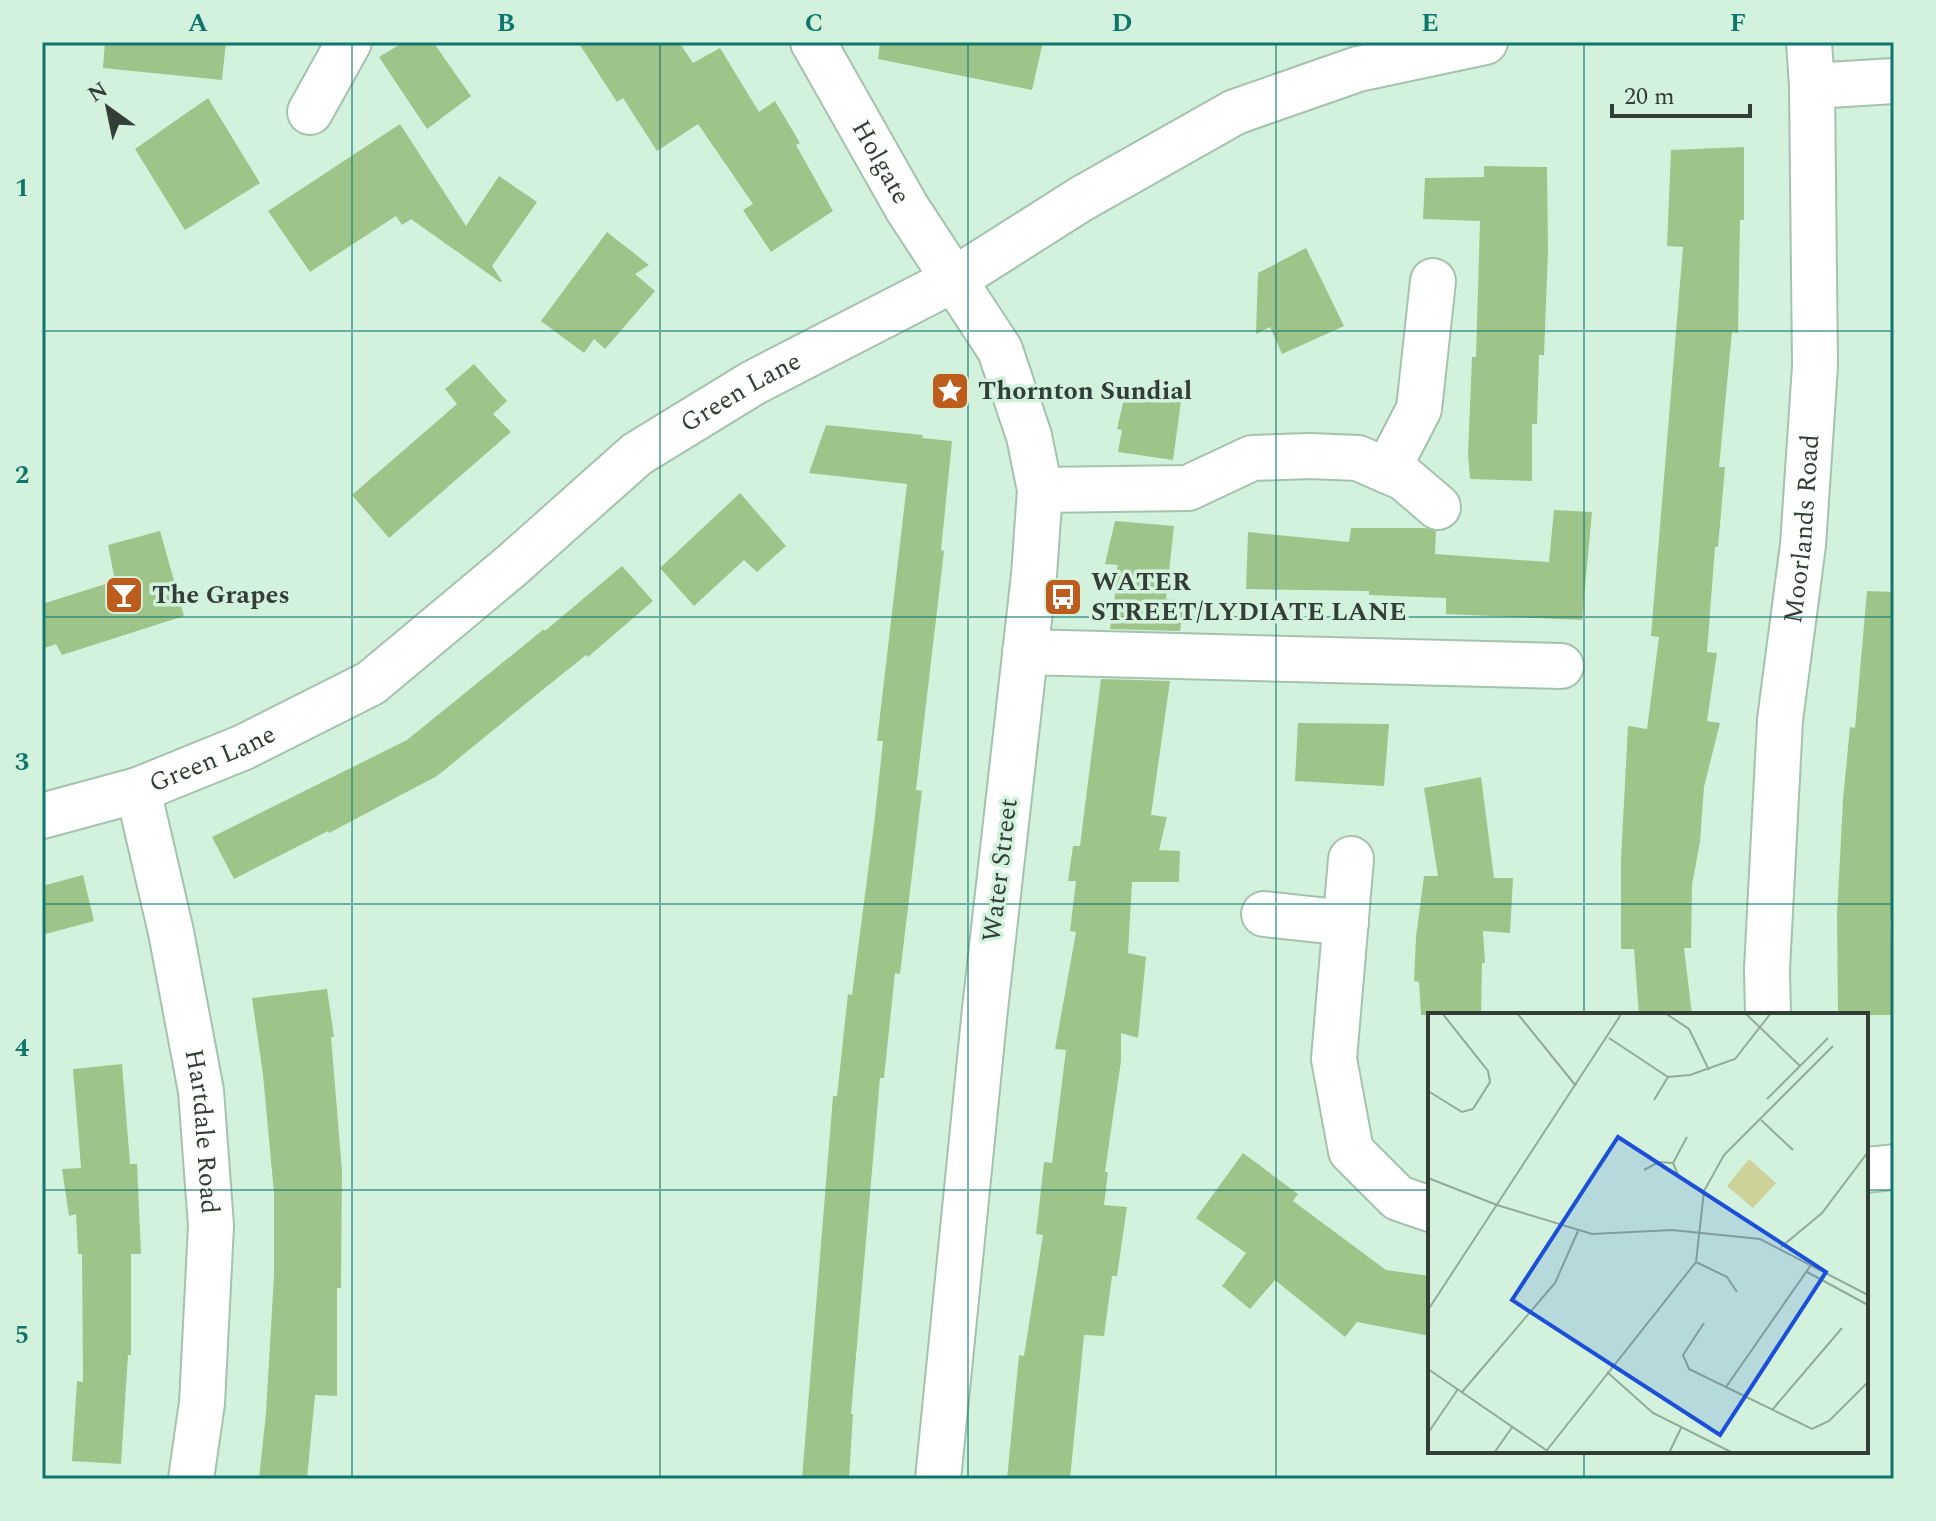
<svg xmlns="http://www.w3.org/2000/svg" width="1936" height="1521" viewBox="0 0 1936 1521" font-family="Spectral,serif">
<rect width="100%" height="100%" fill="#d2f2dd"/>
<g fill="#9fc48a">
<polygon points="105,42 226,42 222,80 103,68"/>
<polygon points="404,42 433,42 471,96 427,129 379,57"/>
<polygon points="578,42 679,42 693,63 720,48 759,112 775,101 800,143 796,145 833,211 771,252 743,210 753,204 698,124 657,151 623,98 617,102"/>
<polygon points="880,42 1043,42 1032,90 878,59"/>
<polygon points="208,98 260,183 185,230 135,149"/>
<polygon points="400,124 466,226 499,176 537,202 492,266 502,281 500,282 411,219 402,225 396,216 310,272 268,211"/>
<polygon points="1744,147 1744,220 1740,220 1738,333 1732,332 1719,467 1725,467 1718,547 1715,547 1707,652 1717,653 1707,721 1720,723 1704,787 1700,842 1692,885 1691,948 1684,948 1692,1015 1639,1015 1634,949 1621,949 1621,859 1628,726 1647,729 1659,637 1651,636 1683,247 1667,246 1671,150"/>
<polygon points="1484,166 1547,167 1548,251 1544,355 1539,355 1537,424 1532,424 1532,481 1470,479 1468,454 1472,357 1476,357 1480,221 1423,219 1425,178 1484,177"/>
<polygon points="607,232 649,265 635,274 655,291 605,349 594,339 584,353 541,321"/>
<polygon points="1306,248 1344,326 1282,354 1270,327 1256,334 1258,273"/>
<polygon points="474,364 507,401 493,414 511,432 389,538 352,495 457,404 445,389"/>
<polygon points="1127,386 1182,394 1173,460 1118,452 1122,430 1117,429"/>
<polygon points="826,425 923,435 922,438 952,441 941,550 944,551 916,790 922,791 900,974 895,973 884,1078 880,1078 851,1414 853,1414 849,1479 802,1479 833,1096 837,1096 848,994 852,995 874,825 883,741 877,741 907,484 809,473"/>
<polygon points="740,493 786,546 757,572 744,560 694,606 660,568"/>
<polygon points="1554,510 1592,512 1582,620 1446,614 1446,598 1369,595 1369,591 1246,589 1248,532 1349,542 1351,528 1425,528 1436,531 1435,554 1549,562"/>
<polygon points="1115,521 1174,526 1166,599 1184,601 1180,631 1110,629 1116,588 1112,587 1118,565 1105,564"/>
<polygon points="160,531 184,616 62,655 56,644 42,649 42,604 115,581 108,545"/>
<polygon points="622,566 653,601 588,657 586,655 540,692 437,776 329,833 328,831 234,879 212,837 407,740 544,629 545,631"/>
<polygon points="1867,591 1894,592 1894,919 1890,919 1893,1015 1838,1015 1837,915 1843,800 1850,727 1855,728"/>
<polygon points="1101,679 1170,681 1151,815 1167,817 1159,850 1180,851 1179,882 1132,882 1128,953 1146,957 1138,1038 1121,1033 1121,1061 1105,1172 1108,1172 1104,1205 1127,1207 1117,1276 1112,1276 1104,1336 1084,1335 1070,1479 1007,1479 1019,1355 1024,1356 1043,1235 1036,1234 1044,1162 1052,1163 1066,1050 1055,1049 1076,932 1070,931 1076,881 1068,881 1073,846 1080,846"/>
<polygon points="1298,723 1389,724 1384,786 1295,781"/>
<polygon points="1481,777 1494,878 1513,878 1510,933 1483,931 1485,963 1482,963 1481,1015 1421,1015 1419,982 1414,981 1416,937 1424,876 1438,876 1424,788"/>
<polygon points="83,875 94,921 42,935 42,886"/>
<polygon points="327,989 334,1037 331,1037 342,1171 341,1288 337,1288 337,1396 315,1395 307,1479 259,1479 266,1413 274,1275 274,1193 263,1075 252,998"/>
<polygon points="122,1064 130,1164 137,1164 141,1254 131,1254 131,1355 128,1355 121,1464 72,1461 77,1381 83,1382 82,1254 78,1254 76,1214 69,1216 62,1169 81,1168 73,1069"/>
<polygon points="1243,1153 1298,1194 1293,1201 1386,1270 1430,1276 1430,1336 1357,1322 1345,1337 1275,1280 1250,1309 1222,1286 1246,1253 1196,1218"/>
</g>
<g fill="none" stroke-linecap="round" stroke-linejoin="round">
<defs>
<g id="minor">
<path id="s1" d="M813 42 907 208 1000 350 1029 436 1040 490 1034 575 985 1009 938 1479"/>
<polyline points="1812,86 1894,81"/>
<polyline points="310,112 349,42"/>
<polyline points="1387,471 1419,409 1433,281"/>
<polyline points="1040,490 1188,488 1252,458 1310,456 1358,458 1404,478 1438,507"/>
<polyline points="1025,652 1561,666"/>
<path id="s2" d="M138 790 171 932 201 1091 211 1226 202 1403 191 1479"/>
<polyline points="1351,859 1334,1059 1351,1151 1398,1198 1430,1209"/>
<polyline points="1264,914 1346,923"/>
<path id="s3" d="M1768 1015 1767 969 1780 720 1803 545 1815 366 1812 86 1809 42"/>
<polyline points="1866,1170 1894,1167"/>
</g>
<g id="major">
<path id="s4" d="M42 816 138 790 244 747 371 683 510 567 637 454 753 383 955 279 1081 199 1235 112 1358 69 1485 42"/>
</g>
</defs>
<use href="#minor" stroke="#a4c2ae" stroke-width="48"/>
<use href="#major" stroke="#a4c2ae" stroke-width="48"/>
<use href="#minor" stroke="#fff" stroke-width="44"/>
<use href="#major" stroke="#fff" stroke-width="44"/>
</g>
<path fill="none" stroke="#0f766e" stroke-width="2" stroke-opacity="0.55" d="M352 42V1479M660 42V1479M968 42V1479M1276 42V1479M1584 42V1015M42 331H1894M42 617H1894M42 904H1894M42 1190H1430M1866 1190H1894M1584 1451V1479"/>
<defs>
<symbol id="sight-square" viewBox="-11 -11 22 22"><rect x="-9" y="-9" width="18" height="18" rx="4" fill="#bd5c1c" stroke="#d2f2dd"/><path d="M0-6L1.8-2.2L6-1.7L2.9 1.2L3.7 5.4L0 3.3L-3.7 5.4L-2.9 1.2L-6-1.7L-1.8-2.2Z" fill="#fff"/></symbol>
<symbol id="bar-square" viewBox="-11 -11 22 22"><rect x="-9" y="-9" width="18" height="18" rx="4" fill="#bd5c1c" stroke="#d2f2dd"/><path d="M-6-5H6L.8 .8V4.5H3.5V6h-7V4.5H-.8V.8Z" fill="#fff"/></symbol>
<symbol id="bus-square" viewBox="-11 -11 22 22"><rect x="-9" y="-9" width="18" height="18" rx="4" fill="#bd5c1c" stroke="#d2f2dd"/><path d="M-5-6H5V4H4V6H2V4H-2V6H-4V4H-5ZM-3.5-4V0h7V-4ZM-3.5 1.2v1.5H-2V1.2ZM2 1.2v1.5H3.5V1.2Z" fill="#fff"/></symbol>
</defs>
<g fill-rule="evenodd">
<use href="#sight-square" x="928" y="369" width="44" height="44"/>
<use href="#bar-square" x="102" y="573" width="44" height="44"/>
<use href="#bus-square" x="1041" y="575" width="44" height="44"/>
</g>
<g text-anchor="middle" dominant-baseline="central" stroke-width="7" stroke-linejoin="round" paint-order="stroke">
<g font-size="26" fill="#323e36" stroke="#d2f2dd">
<text stroke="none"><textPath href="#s1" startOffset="138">Holgate</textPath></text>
<text stroke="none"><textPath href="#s4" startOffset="828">Green Lane</textPath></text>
<text stroke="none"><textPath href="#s3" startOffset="488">Moorlands Road</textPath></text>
<text stroke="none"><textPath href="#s4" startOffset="180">Green Lane</textPath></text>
<text transform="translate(1000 870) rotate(-83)">Water Street</text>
<text stroke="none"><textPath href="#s2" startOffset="348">Hartdale Road</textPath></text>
</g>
<g font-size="26" font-weight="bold" fill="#323e36" stroke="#d2f2dd" text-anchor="start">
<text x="978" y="391">Thornton Sundial</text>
<text x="1091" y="582">WATER<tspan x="1091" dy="30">STREET/LYDIATE LANE</tspan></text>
<text x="152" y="595">The Grapes</text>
</g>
</g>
<g transform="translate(1428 1013)">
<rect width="440" height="440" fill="#d2f2dd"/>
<path d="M321 146 348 170 325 195 299 173Z" fill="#cdd29b"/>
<path fill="none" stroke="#92aa9a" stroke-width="2" d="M89 0 148 73M237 0 261 16 281 57M317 0 372 53M181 25 240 64 262 62 307 46 343 0M0 78 34 99 45 96 62 69 60 58 14 0M339 86 400 25M226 87 240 64M333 107 365 137M259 124 245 150 251 164 276 178M216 157 231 149 245 150M0 165 69 192M69 192 164 221 244 217 332 226 440 282M353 234 394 200 440 139M268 249 299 264 309 279M379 259 440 292M0 297 194 0M276 310 255 342 261 356 384 416 401 408 440 369M0 356 121 439M179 359 225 400 305 440M298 374 383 252M34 379 127 270 150 218M344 397 414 315M0 420 30 376M119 437 268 249 276 178 296 142 405 33M66 440 85 413M241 440 253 415"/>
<path fill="#1d4ed8" fill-opacity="0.15" stroke="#1d4ed8" stroke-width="4" d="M190 124 398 259 292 422 84 287Z"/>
<rect width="440" height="440" fill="none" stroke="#323e36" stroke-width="4"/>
</g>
<rect width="1936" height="1521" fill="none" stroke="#d2f2dd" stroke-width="88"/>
<g transform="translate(108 108) rotate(327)" stroke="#d2f2dd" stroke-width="6" paint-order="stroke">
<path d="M0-6L14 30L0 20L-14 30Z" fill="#323e36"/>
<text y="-12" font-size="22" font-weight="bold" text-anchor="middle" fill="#323e36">N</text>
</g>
<path d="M1612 104v12h138v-12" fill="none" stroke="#323e36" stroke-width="4"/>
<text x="1624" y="104" font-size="24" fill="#323e36" stroke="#d2f2dd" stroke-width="6" paint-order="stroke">20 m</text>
<rect x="44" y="44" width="1848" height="1433" fill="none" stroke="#0f766e" stroke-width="3"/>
<g font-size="26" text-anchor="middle" font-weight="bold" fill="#0f766e">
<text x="198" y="31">A</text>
<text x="506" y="31">B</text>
<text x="814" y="31">C</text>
<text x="1122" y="31">D</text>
<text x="1430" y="31">E</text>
<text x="1738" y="31">F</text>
<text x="22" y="196">1</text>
<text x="22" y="483">2</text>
<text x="22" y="770">3</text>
<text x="22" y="1056">4</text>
<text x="22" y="1343">5</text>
</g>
</svg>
